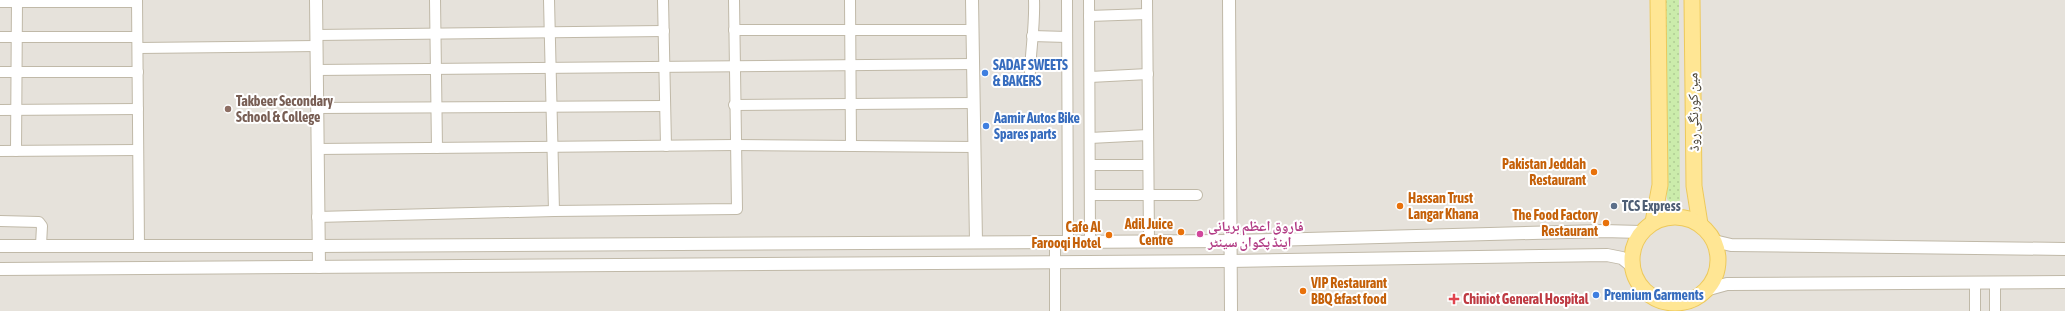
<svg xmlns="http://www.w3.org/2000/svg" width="2065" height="311" viewBox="0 0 2065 311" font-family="'Asap Condensed','Noto Naskh Arabic',sans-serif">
<defs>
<pattern id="grass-dots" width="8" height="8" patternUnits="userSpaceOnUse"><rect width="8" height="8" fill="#cbecab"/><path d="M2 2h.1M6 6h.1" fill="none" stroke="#b0cc94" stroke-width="1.8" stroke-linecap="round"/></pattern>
</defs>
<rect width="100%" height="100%" fill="#f4f1e6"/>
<rect fill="#e6e2db" x="0" y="0" width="2065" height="311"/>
<polygon fill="url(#grass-dots)" points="1665,0 1679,0 1680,200 1677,204 1671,203 1667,199"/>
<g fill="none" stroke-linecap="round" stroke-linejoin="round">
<defs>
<g id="minor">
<polyline points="137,0 139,246"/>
<polyline points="435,0 437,148"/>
<polyline points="549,0 554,211"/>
<polyline points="663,0 666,146"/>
<polyline points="850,0 851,146"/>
<polyline points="1067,0 1068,241"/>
<polyline points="1089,0 1090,241"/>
<polyline points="1147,0 1149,241"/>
<polyline points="0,2 137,2"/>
<polyline points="1089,16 1147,14"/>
<polyline points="734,30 973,30"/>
<polyline points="316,35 664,31"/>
<polyline points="1032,36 1067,37"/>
<polyline points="0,37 137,37"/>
<polyline points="138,48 316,46"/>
<polyline points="316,70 973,64"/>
<polyline points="0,72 138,72"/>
<path d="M1030 72C1031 47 1035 25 1034 0"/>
<polyline points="1090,77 1148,74"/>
<polyline points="734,105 973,103"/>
<polyline points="317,108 665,106"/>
<polyline points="0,110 138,109"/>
<polyline points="1090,138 1148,135"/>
<polyline points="317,149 735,145 974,147"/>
<polyline points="0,151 138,150"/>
<polyline points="16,151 17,0"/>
<polyline points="1090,165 1148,165"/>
<polyline points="1090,195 1197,195"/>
<polyline points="317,217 554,211 737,209 734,0"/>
<polyline points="0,221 39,222 42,226 41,245"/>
<polyline points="1055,242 1055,311"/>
<polyline points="1975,311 1975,282"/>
<polyline points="1995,311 1995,282"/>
</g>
<g id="tertiary">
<polyline points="316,0 319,267"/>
<polyline points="972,0 976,242"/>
<polyline points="1229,0 1231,311"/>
<polyline points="1714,241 1731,245 2065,249"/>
<polyline points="0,246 317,246 1231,241 1603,231 1641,232"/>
<polyline points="0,269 1230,261 1607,255 1622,258 1632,266"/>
<polyline points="1709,289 1727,284 2065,282"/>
</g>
<g id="primary">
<polyline points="1692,0 1694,186 1700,224"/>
<circle cx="1675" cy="260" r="43"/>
<polyline points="1653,222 1660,185 1658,0"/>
</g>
</defs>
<use href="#minor" stroke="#c0b9a8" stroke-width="12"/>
<use href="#tertiary" stroke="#c0b9a8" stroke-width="14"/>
<use href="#primary" stroke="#edc95b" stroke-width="17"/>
<use href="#minor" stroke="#fff" stroke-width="10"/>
<use href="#tertiary" stroke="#fff" stroke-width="12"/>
<use href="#primary" stroke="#ffe694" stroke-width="15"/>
</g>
<g fill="#3f7fe0" stroke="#fff" stroke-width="1.5">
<circle cx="985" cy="73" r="4"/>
<circle cx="986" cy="126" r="4"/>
<circle cx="1596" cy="295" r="4"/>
</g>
<circle fill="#8d6e63" stroke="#fff" stroke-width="1.5" cx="228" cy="109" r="4"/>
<g fill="#e8710a" stroke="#fff" stroke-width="1.5">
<circle cx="1594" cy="172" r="4"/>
<circle cx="1400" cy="206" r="4"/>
<circle cx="1606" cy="223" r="4"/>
<circle cx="1181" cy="232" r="4"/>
<circle cx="1109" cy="235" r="4"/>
<circle cx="1303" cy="291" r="4"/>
</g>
<circle fill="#5c6f8a" stroke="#fff" stroke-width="1.5" cx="1614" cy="206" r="4"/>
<circle fill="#d1479c" stroke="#fff" stroke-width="1.5" cx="1200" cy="234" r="4"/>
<path fill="#e0444e" stroke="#fff" stroke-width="1.5" d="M1452 293h4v4h4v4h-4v4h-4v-4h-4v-4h4z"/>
<g text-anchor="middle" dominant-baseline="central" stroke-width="4" stroke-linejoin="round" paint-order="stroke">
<g font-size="14" font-weight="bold" fill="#366cbe" stroke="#fff" text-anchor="start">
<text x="993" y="65">SADAF SWEETS<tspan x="993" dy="16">&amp; BAKERS</tspan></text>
<text x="994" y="118">Aamir Autos Bike<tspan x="994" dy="16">Spares parts</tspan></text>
<text x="1604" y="295">Premium Garments</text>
</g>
<g font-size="14" font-weight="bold" fill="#785e54" stroke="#fff" text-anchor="start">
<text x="236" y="101">Takbeer Secondary<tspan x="236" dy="16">School &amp; College</tspan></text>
</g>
<g font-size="14" fill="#474134" stroke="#fff">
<text transform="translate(1693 112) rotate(-91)">مین کورنگی روڈ</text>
</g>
<g font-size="14" font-weight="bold" fill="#c56008" stroke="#fff" text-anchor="end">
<text x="1586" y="164">Pakistan Jeddah<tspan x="1586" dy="16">Restaurant</tspan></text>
<text x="1408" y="198" text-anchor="start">Hassan Trust<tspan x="1408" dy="16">Langar Khana</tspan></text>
<text x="1598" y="215">The Food Factory<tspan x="1598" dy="16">Restaurant</tspan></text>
<text x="1173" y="224">Adil Juice<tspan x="1173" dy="16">Centre</tspan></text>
<text x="1101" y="227">Cafe Al<tspan x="1101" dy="16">Farooqi Hotel</tspan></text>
<text x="1311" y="283" text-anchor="start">VIP Restaurant<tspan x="1311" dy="16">BBQ &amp;fast food</tspan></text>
</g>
<g font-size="14" font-weight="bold" fill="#4e5e75" stroke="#fff" text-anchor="start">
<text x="1622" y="206">TCS Express</text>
</g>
<g font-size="14" font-weight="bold" fill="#b23c85" stroke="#fff" text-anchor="start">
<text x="1208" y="226">فاروق اعظم بریانی<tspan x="1208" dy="16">اینڈ پکوان سینٹر</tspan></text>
</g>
<g font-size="14" font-weight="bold" fill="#be3a42" stroke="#fff" text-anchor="start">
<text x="1463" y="299">Chiniot General Hospital</text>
</g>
</g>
</svg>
